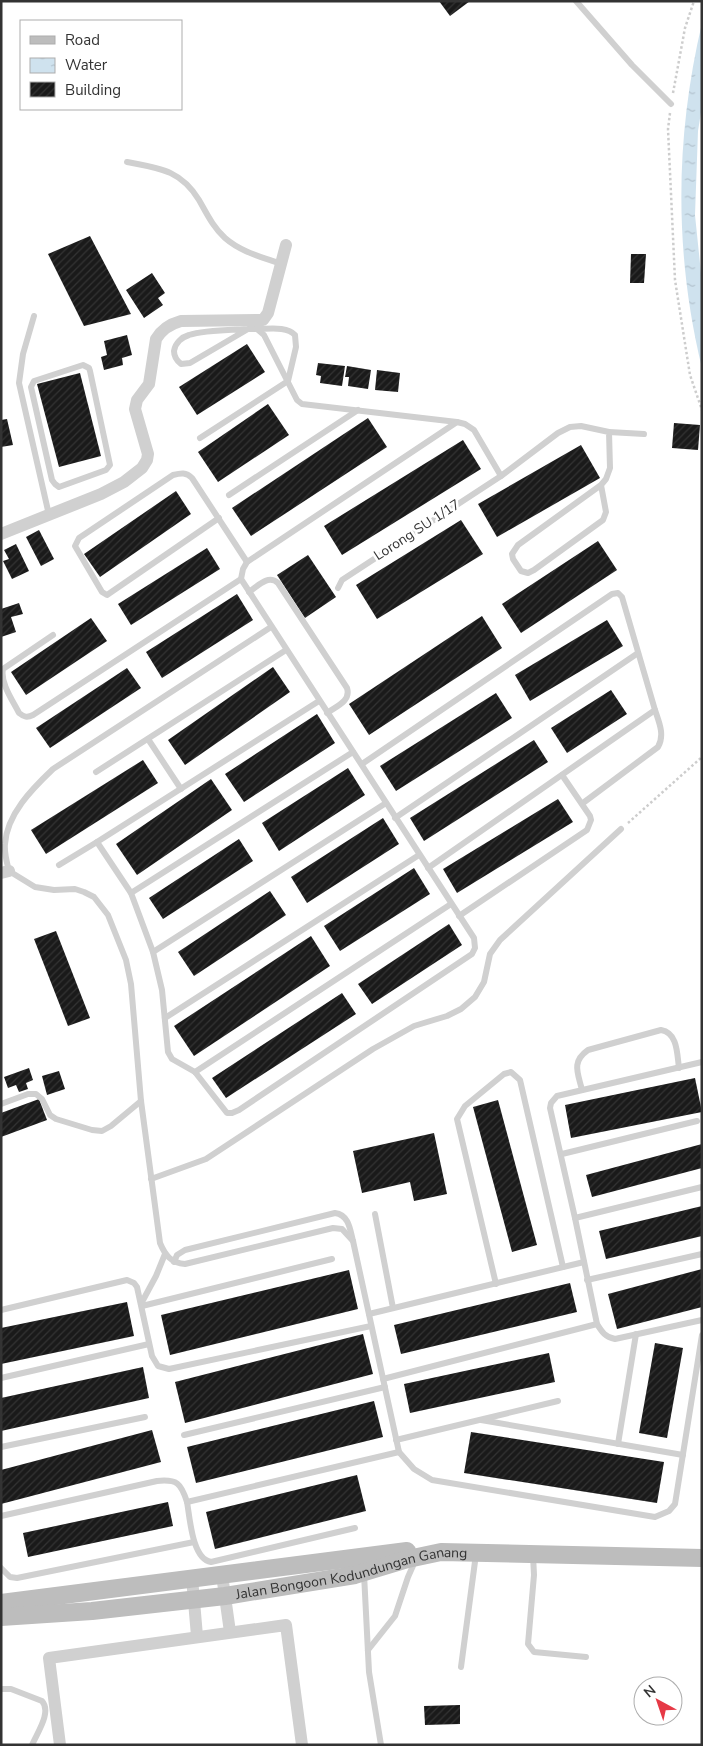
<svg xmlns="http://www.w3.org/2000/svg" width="703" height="1746" viewBox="0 0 703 1746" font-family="'Nunito Sans',sans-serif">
<defs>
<pattern id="water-ripples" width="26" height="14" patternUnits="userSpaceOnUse" patternTransform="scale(1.25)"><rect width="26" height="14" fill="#cfe2ee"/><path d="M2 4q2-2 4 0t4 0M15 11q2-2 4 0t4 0" fill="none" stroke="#b2c2cd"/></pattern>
<pattern id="building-hatch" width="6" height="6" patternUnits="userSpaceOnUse" patternTransform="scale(1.25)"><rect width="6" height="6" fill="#1a1a1a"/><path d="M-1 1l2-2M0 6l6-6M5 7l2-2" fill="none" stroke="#333"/></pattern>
</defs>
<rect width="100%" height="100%" fill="#fff"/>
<path fill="url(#water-ripples)" d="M702 23V106L698 131 695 215 702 283V368C674 253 675 138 702 23Z"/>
<g fill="url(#building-hatch)">
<polygon points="439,1 470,1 450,16"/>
<polygon points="90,236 131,314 84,326 48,254"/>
<polygon points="631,254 646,254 644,283 630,283"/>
<polygon points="152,273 165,293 158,298 163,305 144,318 126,290"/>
<polygon points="127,335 132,355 122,358 123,365 104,370 101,357 107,355 104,341"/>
<polygon points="247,344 265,372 197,415 179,387"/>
<polygon points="318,363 345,366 342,386 320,383 321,376 316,375"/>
<polygon points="347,366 371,370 368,389 348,386 349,377 345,377"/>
<polygon points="377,370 400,373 398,392 375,390"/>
<polygon points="80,373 101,456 59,467 37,384"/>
<polygon points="268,404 289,435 218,482 198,452"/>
<polygon points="368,418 387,447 251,536 232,508"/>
<polygon points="7,419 13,445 1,447 1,420"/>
<polygon points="674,423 700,425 698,450 672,448"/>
<polygon points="463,440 481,469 342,555 324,526"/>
<polygon points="581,445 600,478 497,537 478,504"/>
<polygon points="176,491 191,514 100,577 84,554"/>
<polygon points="461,520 483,554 377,619 356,585"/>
<polygon points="39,530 54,559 41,566 26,537"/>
<polygon points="598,541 617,570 521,633 502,604"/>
<polygon points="16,544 29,571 12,579 3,561 9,559 4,550"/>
<polygon points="207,548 220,569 131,625 118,604"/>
<polygon points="308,555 336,597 305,618 277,575"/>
<polygon points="237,594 253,620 162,678 146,652"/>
<polygon points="19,603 23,614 11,617 16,632 1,637 1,609"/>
<polygon points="482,616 502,648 369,735 349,704"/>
<polygon points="91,618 107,641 26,695 11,672"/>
<polygon points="607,620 623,646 530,701 515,675"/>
<polygon points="273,667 290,692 185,765 168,740"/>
<polygon points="127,668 141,688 50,748 36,728"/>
<polygon points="611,690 627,714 567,753 551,728"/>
<polygon points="496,693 512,718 396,791 380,766"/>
<polygon points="317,714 335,743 244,802 225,774"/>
<polygon points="534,740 548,762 424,841 410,818"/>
<polygon points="143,760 158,783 46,854 31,830"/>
<polygon points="348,768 365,795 279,851 262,823"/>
<polygon points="211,779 232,810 137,875 116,844"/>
<polygon points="558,799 573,822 457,893 443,869"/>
<polygon points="383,818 399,844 307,903 291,877"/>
<polygon points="239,839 253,861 163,919 149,898"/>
<polygon points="414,868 430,894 340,951 324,926"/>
<polygon points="270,891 286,915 194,976 178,952"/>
<polygon points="449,924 462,945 372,1004 358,984"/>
<polygon points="56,931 90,1018 68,1026 34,939"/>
<polygon points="311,936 330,966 194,1056 174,1026"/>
<polygon points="342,993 356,1014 226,1098 212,1078"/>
<polygon points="29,1068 33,1080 26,1083 28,1089 19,1092 16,1085 8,1088 4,1077"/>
<polygon points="59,1071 65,1089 47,1095 42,1076"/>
<polygon points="695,1078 702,1112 571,1138 565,1105"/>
<polygon points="39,1099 47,1120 1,1137 1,1113"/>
<polygon points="498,1100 537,1245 512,1252 473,1107"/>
<polygon points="434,1133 447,1194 414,1201 410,1182 362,1193 353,1151"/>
<polygon points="702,1144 702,1168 592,1197 586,1175"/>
<polygon points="702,1206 702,1236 606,1259 599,1231"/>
<polygon points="702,1269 702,1307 617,1329 608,1294"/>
<polygon points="349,1270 358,1309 170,1355 161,1315"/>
<polygon points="570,1283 577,1312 401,1354 394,1325"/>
<polygon points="127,1302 134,1336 1,1364 1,1328"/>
<polygon points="363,1334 373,1374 185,1423 175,1382"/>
<polygon points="655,1343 683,1348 667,1438 639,1433"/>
<polygon points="549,1353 555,1382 410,1413 404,1384"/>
<polygon points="143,1367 149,1398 1,1431 1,1398"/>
<polygon points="374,1401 383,1437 196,1483 187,1447"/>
<polygon points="152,1430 161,1462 1,1504 1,1470"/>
<polygon points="471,1432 664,1462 657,1503 464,1473"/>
<polygon points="357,1475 366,1511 215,1549 206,1512"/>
<polygon points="168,1502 173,1526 28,1557 23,1533"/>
<polygon points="460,1705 460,1724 425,1725 424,1706"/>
</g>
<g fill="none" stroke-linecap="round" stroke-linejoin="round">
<g stroke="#cdcdcd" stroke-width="2.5" stroke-dasharray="2.5 2.5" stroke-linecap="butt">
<polyline points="673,93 685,28 694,1"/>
<polyline points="670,113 668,129 675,280 690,375 702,410"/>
<polyline points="628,823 702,757"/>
</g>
<g stroke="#d0d0d0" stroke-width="6">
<polyline points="576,1 632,65 671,104"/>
<path d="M127 162C159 168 181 170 199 200 207 214 213 227 225 238 241 252 262 257 281 264"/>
<polyline points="34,316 23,354 19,383 49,515"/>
<path d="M248 329 190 363 181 364C176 360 174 356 174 351 175 343 182 337 189 335 204 330 231 330 248 329H257L264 335 297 400 302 404 457 422"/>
<polygon points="83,365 89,368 90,371 110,465 106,470 59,487 55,484 52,480 31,387 34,381"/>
<polyline points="609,432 644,434"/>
<path d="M200 438 288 381 296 347 295 335C287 326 269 329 257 329"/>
<polyline points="229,495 358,410"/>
<path d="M219 518 107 595 102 592 75 546 79 538 173 475C181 473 186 472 192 478L247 562"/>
<polyline points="338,588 342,580 501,476 558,433 570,427 581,426 609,432 610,468 606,479 601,485 518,545 512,554 513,559 521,571 528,573 534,570 603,520 606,512 601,485"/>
<path d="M249 592C258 586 268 574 278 583L347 688C351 701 337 706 327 713"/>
<path d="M271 627 53 769C32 789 7 814 5 844 4 853 7 863 9 871L35 887 54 890 75 889 84 892 94 897 108 915 126 960 131 984 141 1101 160 1243C165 1255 171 1263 185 1264L333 1228 342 1229 353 1241"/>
<path d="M53 635 3 669C0 683 13 701 19 713 24 717 27 718 33 715L241 579"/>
<polyline points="319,701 97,842 131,893 153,952 162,990 168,1052 172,1059 195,1072 227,1113 232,1113 239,1110 472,954 475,948 474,938 241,579 243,569 247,562 457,422 465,424 474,430 501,476"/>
<polyline points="148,739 181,789"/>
<polyline points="362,764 612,594 618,593 622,597 655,710 428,868"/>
<polyline points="96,772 286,650"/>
<path d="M583 803 658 747C665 735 659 722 655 710"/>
<polyline points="395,818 638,653"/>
<polyline points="59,865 97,842"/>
<polyline points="131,893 353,752"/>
<polyline points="459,916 587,830 591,820 590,816 562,775"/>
<polyline points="153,952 386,803"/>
<polyline points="165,1018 419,855"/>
<path d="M702 1062 557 1096 551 1103 550 1108 575 1218 597 1324C602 1332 605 1337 615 1339L702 1320"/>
<polyline points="195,1072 451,904"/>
<path d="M582 1090C578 1073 571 1062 588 1050L661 1030C678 1033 677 1054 679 1068"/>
<polyline points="1,1104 28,1094 36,1094 42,1099 50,1115 56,1119 92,1130 102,1131 111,1126 141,1101"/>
<polyline points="562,1154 697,1121"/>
<polyline points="151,1179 206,1159 373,1049 414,1026 447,1016 461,1009 475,997 484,982 490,954 500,940 621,829"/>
<polyline points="375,1214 393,1308"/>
<polyline points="575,1218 702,1187"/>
<path d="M174 1262 177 1255 185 1250 335 1213C349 1215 350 1229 353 1241L399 1452 414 1469 432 1480 655 1517 669 1511 675 1504 702 1335"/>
<polyline points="587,1280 702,1254"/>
<polyline points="496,1284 457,1119 465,1106 504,1074 511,1072 520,1080 563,1267"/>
<polyline points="142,1302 156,1276 165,1254"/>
<polyline points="142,1306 332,1259"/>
<polyline points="1,1310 127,1280 134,1283 137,1287 152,1356 158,1366 169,1369 371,1326"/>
<polyline points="369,1314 584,1262"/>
<polyline points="1,1378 149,1344"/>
<polyline points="383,1379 597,1324"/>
<polyline points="481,1420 683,1455"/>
<polyline points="184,1435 385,1387"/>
<polyline points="396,1440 558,1401"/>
<polyline points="618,1444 636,1334"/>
<polyline points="1,1447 145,1417"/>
<path d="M187 1502C190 1518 192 1559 211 1562L355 1528"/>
<path d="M1 1516 157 1481C177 1479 181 1483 187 1502L399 1452"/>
<polyline points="533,1555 534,1575 528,1644 534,1652 586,1657"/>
<polyline points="1,1568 10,1577 17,1578 194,1542"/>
<polyline points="364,1574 369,1672 381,1745"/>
<polyline points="368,1650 395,1616 408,1577 416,1559"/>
<polyline points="461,1667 476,1554"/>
<path d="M1 1689H11L42 1701C52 1712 37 1733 32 1745"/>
</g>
<g stroke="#d0d0d0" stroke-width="12">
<path d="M1 534 101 494 124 482 142 468 147 460 148 454 135 409 137 400 149 384 156 339C162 329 170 324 181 321L263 320 268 313 286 245"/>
<polyline points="1,873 9,871"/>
<polyline points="222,1575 230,1632"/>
<polyline points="192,1578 197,1636"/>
<polyline points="60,1745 49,1658 286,1625 302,1745"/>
</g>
<g stroke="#bdbdbd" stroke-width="18">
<polyline points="1,1603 407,1551"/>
<path id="s1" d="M1 1617 92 1611 225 1596 355 1575 408 1559 441 1552 702 1558"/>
</g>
</g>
<g text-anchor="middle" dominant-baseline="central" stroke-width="5" stroke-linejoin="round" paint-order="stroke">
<g font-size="14" fill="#333" stroke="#fff">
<text transform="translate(417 530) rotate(-33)">Lorong SU 1/17</text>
<text stroke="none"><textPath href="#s1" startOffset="354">Jalan Bongoon Kodundungan Ganang</textPath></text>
</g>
</g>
<rect width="703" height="1746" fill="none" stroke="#333333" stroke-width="5"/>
<rect x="20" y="20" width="162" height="90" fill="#ffffff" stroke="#adadad"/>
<rect x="30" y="36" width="25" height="8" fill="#bdbdbd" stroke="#adadad"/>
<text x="65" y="45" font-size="15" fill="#333333">Road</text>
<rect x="30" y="58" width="25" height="15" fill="url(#water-ripples)" stroke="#adadad"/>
<text x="65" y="70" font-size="15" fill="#333333">Water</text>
<rect x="30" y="82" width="25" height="15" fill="url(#building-hatch)" stroke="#adadad"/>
<text x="65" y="95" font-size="15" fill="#333333">Building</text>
<g transform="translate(658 1701) rotate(320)"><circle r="24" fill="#ffffff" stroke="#adadad"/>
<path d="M0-4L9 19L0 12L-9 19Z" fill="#e63946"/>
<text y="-8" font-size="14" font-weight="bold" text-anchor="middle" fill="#333333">N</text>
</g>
</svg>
